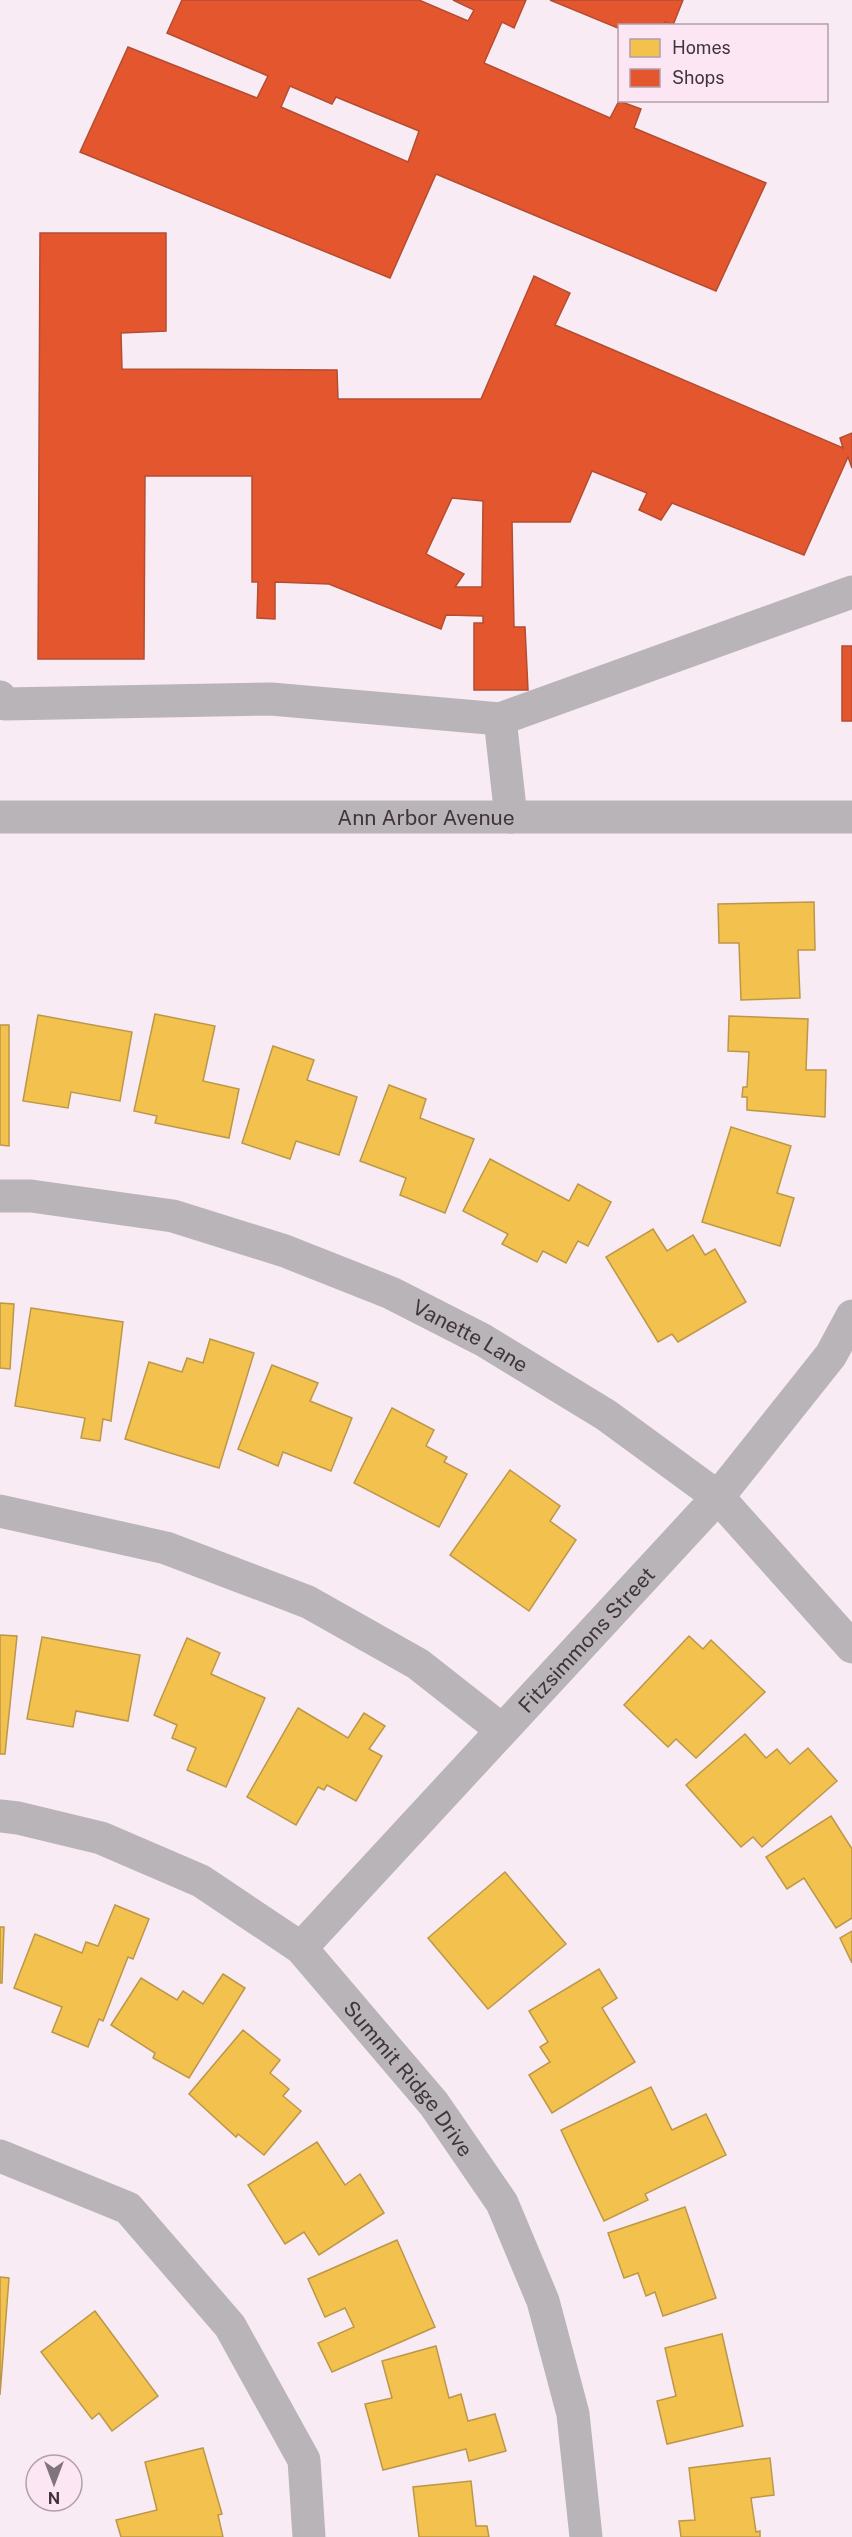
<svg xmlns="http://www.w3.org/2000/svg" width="852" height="2537" viewBox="0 0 852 2537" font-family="'Public Sans',sans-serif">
<rect width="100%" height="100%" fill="#f8ebf3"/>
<g fill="#f2c14e" stroke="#bd9749" stroke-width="1.5">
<polygon points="814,902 815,950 798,950 800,998 741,1000 739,943 719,943 718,904"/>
<polygon points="155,1014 215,1026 203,1081 239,1089 229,1138 155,1123 157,1116 134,1111"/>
<polygon points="38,1015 132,1032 120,1101 71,1092 68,1108 23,1101"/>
<polygon points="729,1016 808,1019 806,1070 826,1070 825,1117 747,1110 747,1097 742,1097 743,1087 747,1087 749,1052 728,1051"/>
<polygon points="0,1025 9,1025 9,1146 0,1145"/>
<polygon points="273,1046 314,1060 307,1080 357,1097 339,1155 296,1141 290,1159 242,1143"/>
<polygon points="389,1085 426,1099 420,1118 474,1139 445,1213 400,1195 406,1178 360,1161"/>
<polygon points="731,1127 791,1146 777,1193 794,1198 780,1246 702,1222"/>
<polygon points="490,1159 569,1201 578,1184 611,1202 588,1246 578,1241 566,1263 543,1251 537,1262 502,1244 508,1234 463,1211"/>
<polygon points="653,1229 667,1251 693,1235 705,1255 715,1249 746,1302 678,1342 672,1334 658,1342 606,1257"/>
<polygon points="0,1303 14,1304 10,1369 0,1368"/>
<polygon points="31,1308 123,1322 111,1421 103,1419 100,1441 81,1438 85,1418 15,1406"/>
<polygon points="210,1339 254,1353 219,1468 125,1439 149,1362 182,1372 187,1358 203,1363"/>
<polygon points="272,1365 318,1383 310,1401 352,1418 331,1471 283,1452 278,1466 238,1449"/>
<polygon points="392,1408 434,1430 426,1446 447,1457 444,1462 467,1474 439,1527 354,1483"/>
<polygon points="510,1470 560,1506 550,1521 576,1540 529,1611 450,1555"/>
<polygon points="0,1635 17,1636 5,1754 0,1754"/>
<polygon points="689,1636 703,1649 711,1640 765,1692 696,1758 676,1739 668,1747 624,1705"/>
<polygon points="42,1637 140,1655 128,1721 76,1711 73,1727 27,1719"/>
<polygon points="187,1638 220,1653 211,1674 265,1698 226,1787 187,1770 196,1748 172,1738 177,1725 154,1715"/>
<polygon points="298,1708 348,1738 364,1713 385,1726 369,1749 382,1756 356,1801 327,1785 324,1790 318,1787 296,1825 247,1797"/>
<polygon points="745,1734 766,1758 777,1749 790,1764 808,1748 837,1781 762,1847 753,1837 741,1847 686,1785"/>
<polygon points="831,1816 852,1849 852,1918 836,1928 804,1878 787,1889 766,1857"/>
<polygon points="505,1872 566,1944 488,2009 428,1938"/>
<polygon points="115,1905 149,1919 133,1959 128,1957 103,2021 99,2019 88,2047 52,2032 62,2007 14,1988 35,1934 82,1953 86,1942 98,1946"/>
<polygon points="0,1927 4,1927 2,1983 0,1983"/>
<polygon points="852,1931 852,1963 840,1938"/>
<polygon points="599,1969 617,1998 602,2008 635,2062 552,2113 529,2075 550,2062 540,2047 548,2042 529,2011"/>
<polygon points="223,1974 245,1988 189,2078 153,2058 155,2053 111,2025 141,1978 177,2000 183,1991 203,2004"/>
<polygon points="243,2030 280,2060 270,2073 289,2089 283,2096 301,2111 264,2155 238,2134 236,2137 189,2094"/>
<polygon points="651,2087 672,2130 706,2114 726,2155 645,2194 648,2200 604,2221 561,2130"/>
<polygon points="317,2142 345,2185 360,2174 384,2213 319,2255 304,2232 285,2244 248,2185"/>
<polygon points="685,2207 716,2298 663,2316 655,2292 646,2296 638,2273 624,2278 608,2233"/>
<polygon points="397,2240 435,2327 332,2372 318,2343 354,2327 345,2308 325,2317 308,2279"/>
<polygon points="0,2277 9,2278 0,2395"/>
<polygon points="95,2311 158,2396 112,2431 99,2413 92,2419 41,2352"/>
<polygon points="722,2334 743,2426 667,2444 657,2401 676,2396 665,2348"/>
<polygon points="436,2346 449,2398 461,2394 468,2421 495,2414 506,2451 469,2461 466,2449 383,2470 365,2404 392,2398 382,2361"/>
<polygon points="203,2448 222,2514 218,2515 223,2537 121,2537 116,2520 157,2510 145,2462"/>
<polygon points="770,2458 774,2495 751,2498 756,2532 760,2531 760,2537 681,2537 679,2521 695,2520 689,2468"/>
<polygon points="471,2481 476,2526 487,2526 489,2537 419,2537 413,2487"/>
</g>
<g fill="#e4572e" stroke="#b34d32" stroke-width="1.5" fill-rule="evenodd">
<path d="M182 0H419L468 21 474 10 453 0H526L514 28 502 22 484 63 610 118 619 101 641 109 634 128 766 183 716 291 436 174 390 278 80 152 128 47 257 98 268 76 167 33ZM290 86 332 104 336 97 419 131 408 162 281 107Z"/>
<polygon points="550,0 683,0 673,25 665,22 664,26 620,26 620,29"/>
<path d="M40 233H166V331L121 333 122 369 337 370 338 399H481L534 276 570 293 555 325 843 448 840 438 852 433V468L848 457 804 555 672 503 661 520 639 510 647 493 592 471 570 522H512L514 627H525L528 690H474V623H483V616L446 615 441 629 329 584 275 582V619L257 618 258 582H252V476H145L144 659H38ZM452 498 483 501 482 587H455L464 574 426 554Z"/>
<rect x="842" y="646" width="10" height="75"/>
</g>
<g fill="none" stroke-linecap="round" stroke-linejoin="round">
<g stroke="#b9b4b7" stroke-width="33">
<polyline points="0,697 5,704 271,699 500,719 511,817"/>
<polyline points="500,719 852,592"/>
<path id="s1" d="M0 817H852"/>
<path id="s2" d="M0 1196H31L173 1216 285 1251 391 1293 483 1340 606 1415 718 1497 852 1647"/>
<polyline points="0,1511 166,1548 308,1602 418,1664 502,1730"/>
<path id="s3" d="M0 1816 18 1818 101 1838 201 1881 301 1948 434 2104 502 2203 543 2301 573 2414 586 2537"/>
<path id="s4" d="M301 1948 718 1497 831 1355 852 1316"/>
<polyline points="0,2156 128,2208 230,2326 304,2460 309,2537"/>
</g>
</g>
<g text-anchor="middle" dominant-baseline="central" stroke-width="6" stroke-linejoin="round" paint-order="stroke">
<g font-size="21" fill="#40353c" stroke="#fde6f4">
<text stroke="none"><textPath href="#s1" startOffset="426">Ann Arbor Avenue</textPath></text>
<text stroke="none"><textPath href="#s2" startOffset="496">Vanette Lane</textPath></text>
<text stroke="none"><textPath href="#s4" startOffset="420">Fitzsimmons Street</textPath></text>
<text stroke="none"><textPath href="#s3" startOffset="502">Summit Ridge Drive</textPath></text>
</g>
</g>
<rect x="618" y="24" width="210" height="78" fill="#fde6f4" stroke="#b19faa" stroke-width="1.5"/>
<rect x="630" y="39" width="30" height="18" fill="#f2c14e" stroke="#b19faa" stroke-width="1.5"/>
<text x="672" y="54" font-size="18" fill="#40353c">Homes</text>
<rect x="630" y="69" width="30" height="18" fill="#e4572e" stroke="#b19faa" stroke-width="1.5"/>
<text x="672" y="84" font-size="18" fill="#40353c">Shops</text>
<g transform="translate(54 2483) rotate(180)"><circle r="28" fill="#fde6f4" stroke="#b19faa" stroke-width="1.5"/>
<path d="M0-4.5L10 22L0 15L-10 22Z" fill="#80757c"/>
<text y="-9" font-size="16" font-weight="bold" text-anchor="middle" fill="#40353c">N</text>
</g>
</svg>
